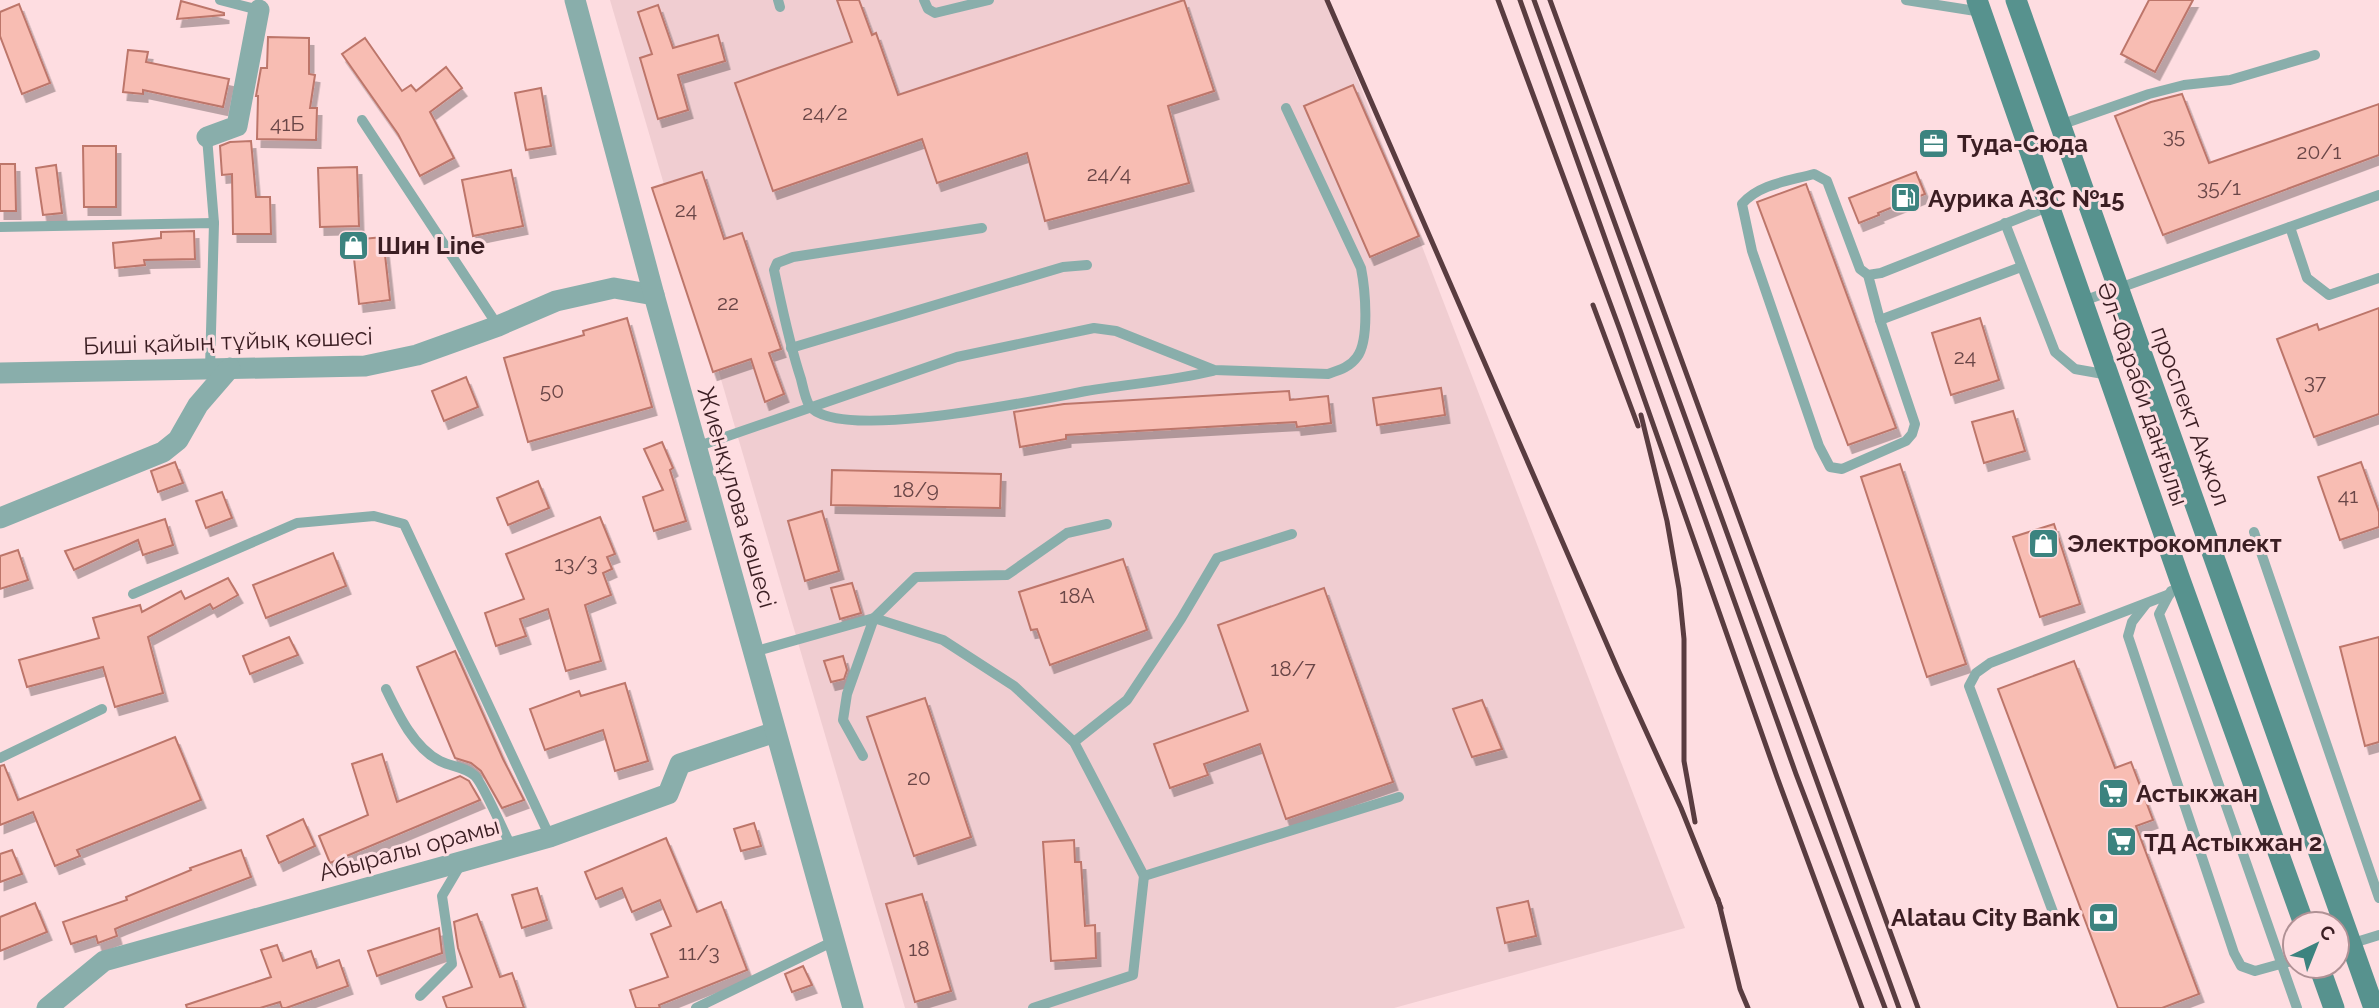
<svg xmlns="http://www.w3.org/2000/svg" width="2379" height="1008" viewBox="0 0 2379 1008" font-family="Raleway,sans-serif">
<defs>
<filter id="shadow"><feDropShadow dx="4.5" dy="8" stdDeviation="0" flood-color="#0004"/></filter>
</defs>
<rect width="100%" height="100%" fill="#fedde1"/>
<polygon fill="#f0cdd1" points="610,0 1327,0 1685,928 1394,1008 905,1008"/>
<g fill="#f8bdb3" stroke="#bd766b" stroke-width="2" filter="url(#shadow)">
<polygon points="837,0 859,0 872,35 876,33 898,95 1184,0 1214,91 1168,106 1189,183 1045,221 1027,153 937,183 922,139 773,191 735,83 852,42"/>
<polygon points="2149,0 2193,0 2155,72 2121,54"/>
<polygon points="181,1 224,13 224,15 177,19"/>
<polygon points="19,4 50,83 22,94 0,36 0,12"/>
<polygon points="658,5 673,48 718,35 725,61 678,75 688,110 658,119 640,58 652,54 638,12"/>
<polygon points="268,37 309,38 309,74 315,75 310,108 317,108 316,140 257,139 258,96 256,96 261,68 267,68"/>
<polygon points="365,38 402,91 411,85 416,91 446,67 462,88 430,112 454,158 420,176 398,134 342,54"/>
<polygon points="128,50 148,52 146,62 229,79 223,107 143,90 143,94 123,92"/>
<polygon points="1353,85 1419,236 1370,257 1304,106"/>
<polygon points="541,88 551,146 526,150 515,93"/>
<polygon points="2182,94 2209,163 2379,104 2379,155 2163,235 2115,116 2151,102"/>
<polygon points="251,141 256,197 270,197 271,234 233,234 232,174 222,175 220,146 230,142"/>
<polygon points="83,146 116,146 116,207 84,207"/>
<polygon points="0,164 15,164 16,211 0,211"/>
<polygon points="56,165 62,213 43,215 36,168"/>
<polygon points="357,167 359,226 320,227 318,168"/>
<polygon points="511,170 523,226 473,236 462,180"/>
<polygon points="702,172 724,239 742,233 781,349 769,353 784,394 765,402 751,359 713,372 652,188"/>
<polygon points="1916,172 1925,194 1878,213 1879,215 1859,223 1849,198"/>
<polygon points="1806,184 1896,428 1848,445 1757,202"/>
<polygon points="194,231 195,259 144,260 145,265 115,268 113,243 161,238 161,232"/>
<polygon points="383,237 390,300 359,304 352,240"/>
<polygon points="2379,308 2379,414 2314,437 2277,339 2317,324 2319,330"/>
<polygon points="627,318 652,407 528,442 504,358 584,335 583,331"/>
<polygon points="1980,318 1999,380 1951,395 1932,333"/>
<polygon points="466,377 478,407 444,421 432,391"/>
<polygon points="1441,388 1445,415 1377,425 1373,398"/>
<polygon points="1289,391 1290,400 1328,396 1331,423 1297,427 1296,422 1066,435 1066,439 1020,447 1014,412 1064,404"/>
<polygon points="2013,411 2025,451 1984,463 1972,422"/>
<polygon points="662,442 673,468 670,470 686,521 654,531 643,497 663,490 644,449"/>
<polygon points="175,462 183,483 158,492 151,471"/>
<polygon points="2361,462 2379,512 2379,527 2340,540 2318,477"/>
<polygon points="1900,464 1966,664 1927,677 1861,477"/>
<polygon points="832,470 1001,474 1000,508 831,505"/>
<polygon points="538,481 549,508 508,525 497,498"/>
<polygon points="222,492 232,518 206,528 196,501"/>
<polygon points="822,511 839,571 805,581 788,521"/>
<polygon points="600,517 615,554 607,557 612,569 603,573 611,595 585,605 601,661 566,671 548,609 520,619 526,636 496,646 485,613 524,599 506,554"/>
<polygon points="165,519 173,545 143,555 138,540 74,570 65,551"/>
<polygon points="2054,524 2080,604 2040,617 2013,537"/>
<polygon points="18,550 28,580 0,589 0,556"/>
<polygon points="333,553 346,586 266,618 253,585"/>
<polygon points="1123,559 1147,630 1050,665 1037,629 1031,630 1019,592"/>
<polygon points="228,578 238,595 213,609 210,604 148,637 163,693 115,707 103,667 27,687 19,660 99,638 93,618 140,605 142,612 181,591 185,599"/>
<polygon points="852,583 861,613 840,619 831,588"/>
<polygon points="1324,588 1393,782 1286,819 1260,744 1204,764 1208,775 1170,788 1154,744 1248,711 1218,625"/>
<polygon points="289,637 298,655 250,674 243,656"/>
<polygon points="2379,637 2379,742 2365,746 2340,647"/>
<polygon points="455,651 503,759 524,800 502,808 481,771 471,763 455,758 417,667"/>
<polygon points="843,656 847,670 844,679 831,682 824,661"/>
<polygon points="2074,661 2115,768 2131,762 2153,820 2136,826 2199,994 2162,1008 2118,1008 1998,689"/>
<polygon points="625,683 648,761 615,771 603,730 545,750 530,709 579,691 581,696"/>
<polygon points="925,698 971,837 914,856 867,717"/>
<polygon points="1482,700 1502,749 1472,757 1453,709"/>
<polygon points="175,737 201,800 77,850 80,856 55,866 33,812 0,825 0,766 4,765 18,800"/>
<polygon points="382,754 397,802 460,776 469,781 480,800 330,863 319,836 368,815 352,764"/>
<polygon points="303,819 315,846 279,863 267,836"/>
<polygon points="754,823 761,846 741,851 734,829"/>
<polygon points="666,838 697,912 721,902 747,970 659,1005 660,1008 636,1008 630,990 668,977 651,934 671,926 660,900 632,912 622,888 596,899 585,872"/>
<polygon points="1074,840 1075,862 1081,862 1085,926 1095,925 1096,958 1051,961 1043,842"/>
<polygon points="12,850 22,874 0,882 0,854"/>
<polygon points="241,850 251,877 122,926 115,929 117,936 98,943 96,936 71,944 63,922 127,900 126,897 191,870 190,868"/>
<polygon points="537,888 547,920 522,928 512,895"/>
<polygon points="922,894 951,991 915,1002 886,904"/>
<polygon points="1528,901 1536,936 1505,943 1497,908"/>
<polygon points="35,903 47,932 0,951 0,917"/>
<polygon points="477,914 500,977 512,973 524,1008 447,1008 443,997 472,987 458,948 454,922"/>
<polygon points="439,928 442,953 377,976 368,951"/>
<polygon points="277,945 283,961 311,951 317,968 339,960 348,986 286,1008 282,1008 280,1002 260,1008 187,1008 186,1005 271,977 261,950"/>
<polygon points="803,966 812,985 792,992 785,974"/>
</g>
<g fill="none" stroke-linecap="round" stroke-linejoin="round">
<g stroke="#89aeab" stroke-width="10">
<polyline points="220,0 259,10"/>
<polyline points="778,0 780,7"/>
<polyline points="924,0 928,9 935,13 989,0"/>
<polyline points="1906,0 1982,12"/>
<polyline points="362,120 498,326"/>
<polyline points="2060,125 2149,94 2184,85 2230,80 2315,55"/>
<polyline points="207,137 214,223"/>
<polyline points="2005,223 2055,352 2075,369 2109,375"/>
<polyline points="0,227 214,223 210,368"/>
<polyline points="2290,227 2307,278 2329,295 2379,278"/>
<path d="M982 228 793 257 777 263 774 270C782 307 789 343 801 379 803 387 805 398 809 405 834 444 1042 399 1086 391 1128 384 1171 381 1213 371"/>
<path d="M1868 275 1880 320 1915 424 1912 434 1906 441 1842 469 1830 467 1819 446 1752 251 1742 204C1759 184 1789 181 1814 174L1827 181 1860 269 1868 275 1881 273 2050 206"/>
<polyline points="2083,301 2379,195"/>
<polyline points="1880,320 2021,267"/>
<polyline points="791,348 1063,267 1087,265"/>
<path d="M696 447 957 357 1094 328 1116 331 1214 370 1328 374C1340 370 1350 367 1357 357 1370 340 1365 288 1361 268L1286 108"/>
<polyline points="2254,532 2379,898"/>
<polyline points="2171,591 2159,614 2297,1008"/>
<polyline points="133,594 297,523 374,516 404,524 550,837"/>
<polyline points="2146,604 2132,622 2128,636 2234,953 2241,966 2255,971 2295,960"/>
<polyline points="753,652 874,618 943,640 1014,686 1074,742 1144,876 1399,797"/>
<path d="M386 689C398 714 414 748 440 761 452 767 466 767 475 776 484 785 504 833 512 848"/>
<polyline points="1074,742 1127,700 1181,619 1217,558 1292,534"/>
<polyline points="863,756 843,720 847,694 874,618 916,577 1007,575 1067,533 1107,524"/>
<polyline points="0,758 102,709"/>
<polyline points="2053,912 1969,686 1976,673 1990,663 2170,594"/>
<polyline points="2337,948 2379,935"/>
<polyline points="420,996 452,964 442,896 461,864"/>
<polyline points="696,1008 834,941"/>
<polyline points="1033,1008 1133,975 1144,876"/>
</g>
<g stroke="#89aeab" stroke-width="21">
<polyline points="207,137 237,126 259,10"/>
<polyline points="0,373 365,366 417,355 498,326 556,301 614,288 654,295"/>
<polyline points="0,518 163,452 178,440 198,405 230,368"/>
<polyline points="47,1008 104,961 550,837 668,794 680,764 775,732"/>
</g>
<polyline stroke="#89aeab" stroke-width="21" points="575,0 654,295 853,1008"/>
<g stroke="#57928e" stroke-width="21">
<polyline points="1977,0 2179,577 2304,924"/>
<polyline points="2016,0 2374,1008"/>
<polyline points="2319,966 2334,1008"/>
</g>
<g stroke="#593c40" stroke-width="5">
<polyline points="1327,0 1619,672 1681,808 1721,908"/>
<polyline points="1498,0 1620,330 1777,777 1862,1008"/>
<polyline points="1520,0 1796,774 1885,1008"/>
<polyline points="1534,0 1899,1008"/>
<polyline points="1550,0 1918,1008"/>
<polyline points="1593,305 1638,426"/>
<polyline points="1641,415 1667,521 1679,589 1684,639 1684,761 1695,822"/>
<polyline points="1718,899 1740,989 1748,1008"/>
</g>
</g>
<defs>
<symbol id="office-square" viewBox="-11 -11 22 22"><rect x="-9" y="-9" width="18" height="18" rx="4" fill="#3c837f" stroke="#fedde1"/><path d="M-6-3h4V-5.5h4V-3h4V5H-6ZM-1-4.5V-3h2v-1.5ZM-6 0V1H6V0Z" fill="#fff"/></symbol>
<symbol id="fuel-square" viewBox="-11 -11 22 22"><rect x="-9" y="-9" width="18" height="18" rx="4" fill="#3c837f" stroke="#fedde1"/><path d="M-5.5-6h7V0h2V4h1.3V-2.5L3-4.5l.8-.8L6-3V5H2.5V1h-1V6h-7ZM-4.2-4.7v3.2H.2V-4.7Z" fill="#fff"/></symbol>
<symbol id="shop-square" viewBox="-11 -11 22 22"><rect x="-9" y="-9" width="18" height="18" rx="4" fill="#3c837f" stroke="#fedde1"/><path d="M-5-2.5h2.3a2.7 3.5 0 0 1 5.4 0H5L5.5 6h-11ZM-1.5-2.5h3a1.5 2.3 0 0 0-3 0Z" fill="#fff"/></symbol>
<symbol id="supermarket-square" viewBox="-11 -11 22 22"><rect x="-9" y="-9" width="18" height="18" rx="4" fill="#3c837f" stroke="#fedde1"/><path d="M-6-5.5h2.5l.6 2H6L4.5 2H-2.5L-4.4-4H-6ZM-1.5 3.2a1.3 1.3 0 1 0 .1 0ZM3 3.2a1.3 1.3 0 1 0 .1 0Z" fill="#fff"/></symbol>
<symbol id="bank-square" viewBox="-11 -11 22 22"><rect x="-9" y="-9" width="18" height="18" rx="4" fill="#3c837f" stroke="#fedde1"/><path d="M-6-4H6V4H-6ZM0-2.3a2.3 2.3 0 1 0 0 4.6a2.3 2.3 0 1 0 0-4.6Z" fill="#fff"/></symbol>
</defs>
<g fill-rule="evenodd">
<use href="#office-square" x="1916" y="126" width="35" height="35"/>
<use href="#fuel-square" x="1888" y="180" width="35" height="35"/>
<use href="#shop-square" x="336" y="228" width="35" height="35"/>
<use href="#shop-square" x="2026" y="526" width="35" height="35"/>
<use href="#supermarket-square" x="2096" y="776" width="35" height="35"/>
<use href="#supermarket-square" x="2104" y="824" width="35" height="35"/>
<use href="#bank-square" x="2086" y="900" width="35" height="35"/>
</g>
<g text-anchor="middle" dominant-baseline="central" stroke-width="6" stroke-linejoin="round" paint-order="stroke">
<g font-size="21" fill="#6a4647">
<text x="825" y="112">24/2</text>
<text x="287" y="123">41Б</text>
<text x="2174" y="135">35</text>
<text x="2319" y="151">20/1</text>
<text x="1109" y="173">24/4</text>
<text x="2219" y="187">35/1</text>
<text x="686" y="209">24</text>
<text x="728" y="302">22</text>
<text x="1965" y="356">24</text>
<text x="2315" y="381">37</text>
<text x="552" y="390">50</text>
<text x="916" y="489">18/9</text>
<text x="2348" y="495">41</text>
<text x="576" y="563">13/3</text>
<text x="1077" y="595">18А</text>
<text x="1293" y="668">18/7</text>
<text x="919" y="777">20</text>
<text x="919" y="948">18</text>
<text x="699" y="952">11/3</text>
</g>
<g font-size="24" font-weight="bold" fill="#3b1e23" stroke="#fedde1" text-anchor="start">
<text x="1957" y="143">Туда-Сюда</text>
<text x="1928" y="198">Аурика АЗС №15</text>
<text x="377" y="245">Шин Line</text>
<text x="2067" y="543">Электрокомплект</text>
<text x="2136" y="793">Астыкжан</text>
<text x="2144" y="842">ТД Астыкжан 2</text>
<text x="2080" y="917" text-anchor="end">Alatau City Bank</text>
</g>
<g font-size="24" fill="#3b1e23" stroke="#fedde1">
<text transform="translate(228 341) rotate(-2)">Биші қайың тұйық көшесі</text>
<text transform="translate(2143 394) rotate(71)">Әл-Фараби даңғылы</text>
<text transform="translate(2191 416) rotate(70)">проспект Акжол</text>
<text transform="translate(737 497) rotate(74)">Жиенқұлова көшесі</text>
<text transform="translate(409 849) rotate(-15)">Абыралы орамы</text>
</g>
</g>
<g transform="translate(2316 945) rotate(43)"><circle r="33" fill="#fedde1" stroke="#b09195" stroke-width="2"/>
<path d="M0-5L12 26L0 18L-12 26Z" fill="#3c837f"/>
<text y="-10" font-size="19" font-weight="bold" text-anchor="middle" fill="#3b1e23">С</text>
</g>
</svg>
